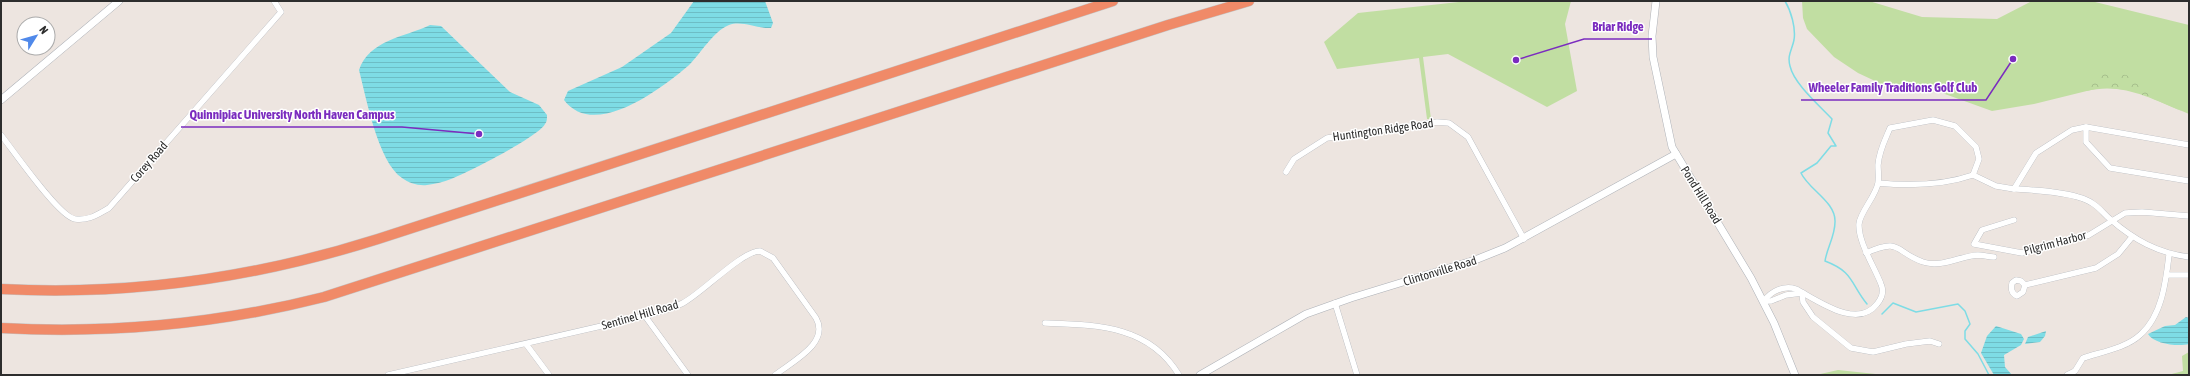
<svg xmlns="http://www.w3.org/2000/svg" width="2190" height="376" viewBox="0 0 2190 376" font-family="'Asap Condensed',sans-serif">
<defs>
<pattern id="forest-crowns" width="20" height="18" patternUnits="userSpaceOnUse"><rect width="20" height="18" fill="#c1dea2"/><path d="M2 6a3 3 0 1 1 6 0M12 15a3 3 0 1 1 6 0" fill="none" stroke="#a6bf8c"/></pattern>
<pattern id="water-rules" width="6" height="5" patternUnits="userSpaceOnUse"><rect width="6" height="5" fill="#7edce5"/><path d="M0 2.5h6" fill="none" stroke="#6dbdc5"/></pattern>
</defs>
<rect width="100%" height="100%" fill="#ede5e0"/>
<g fill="#c1dea2">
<polygon points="1468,1 1571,1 1565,24 1577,91 1547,107 1448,54 1423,57 1431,119 1427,119 1419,58 1337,69 1324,42 1358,13"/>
<polygon points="1802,1 1869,1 1922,17 1997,19 2032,1 2091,1 2189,25 2189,114 2135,91 2103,87 2034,104 1992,111 1931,89 1890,88 1858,73 1834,57 1807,29 1803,18"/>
<polygon points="2189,352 2189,375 2168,375 2183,371 2182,356"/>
<polygon points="1838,370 1885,375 1816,375"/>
</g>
<path fill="url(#forest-crowns)" d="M2102 68 2129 76 2148 93 2182 111C2150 98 2122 82 2086 91Z"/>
<g fill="url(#water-rules)">
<path d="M694 1H765L773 23 771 28C758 29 742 20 729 25 712 32 701 54 688 66 661 89 594 140 564 100L568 91 622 67 671 33Z"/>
<path d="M430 25 441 26 510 92 539 105 547 115C547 118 547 122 545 124 538 137 467 173 451 179 444 182 435 184 427 185 418 186 409 183 402 178 378 162 366 97 359 70 369 40 405 37 430 25Z"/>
<path d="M2186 317 2189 318V344C2178 347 2154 344 2148 334L2165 326 2175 325Z"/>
<polygon points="1996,326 2021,334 2024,339 2021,345 2004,355 2005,367 2012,375 1994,375 1981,353 1987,336"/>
<polygon points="2046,331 2045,336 2040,342 2025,344 2028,337"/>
</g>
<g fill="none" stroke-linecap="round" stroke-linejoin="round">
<g stroke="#7edce5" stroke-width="1.5">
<path d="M1785 1C1791 11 1796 28 1794 40 1792 50 1787 55 1790 66 1794 84 1820 106 1832 119L1828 133 1836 146H1831L1817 163 1801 173C1809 190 1836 202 1835 222 1835 236 1827 248 1825 261 1854 272 1850 283 1867 304"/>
<polyline points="1882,314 1893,303 1916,312 1958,304 1965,311 1970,324 1965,331 1965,339 1978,354 1989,375"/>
</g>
<defs>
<g id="minor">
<polyline points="2086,127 2086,142 2110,168 2189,181"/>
<path d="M1 135C13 150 59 217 75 219 89 221 98 214 109 208L281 12 274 1"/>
<polyline points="1286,172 1294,159 1327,138 1437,122 1449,123 1468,137 1524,239"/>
<polyline points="1973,175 1996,186 2014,189 2036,153 2072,130 2086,127 2189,145"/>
<path d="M2014 189C2033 190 2077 192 2092 203 2099 207 2104 214 2110 219 2134 240 2158 253 2189 257"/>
<polyline points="2014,220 1982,230 1974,244 2022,253 2089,235 2125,213 2142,212 2189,216"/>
<path d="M1866 253C1902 237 1894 252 1923 262 1942 268 1960 256 1978 255 1983 255 1989 257 1994 257"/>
<polyline points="2167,275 2189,275"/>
<path d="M2025 285 2021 281 2016 280 2012 283C2011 289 2011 293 2017 296L2023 292 2025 285 2096 268 2118 254 2132 237"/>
<polyline points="1802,293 1803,302 1813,317 1851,348 1873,352 1906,344 1930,341 1939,344"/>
<path d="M1764 301C1771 291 1784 285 1796 289 1817 300 1857 330 1877 304 1882 298 1884 291 1881 284 1875 268 1858 242 1859 224 1860 212 1876 196 1878 183 1879 177 1878 171 1878 165 1879 151 1885 140 1890 128L1933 120 1955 126 1976 147 1979 159 1973 175C1944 185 1909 186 1878 183"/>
<polyline points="1764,301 1771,301 1786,295 1802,293"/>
<polyline points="1335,303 1357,375"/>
<polyline points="645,316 688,375"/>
<path d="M1045 323C1097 325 1149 325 1179 375"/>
<polyline points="526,344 549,375"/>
<path d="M388 375 645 316C658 312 672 309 683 303 702 293 742 251 760 251L773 258 816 318C830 343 793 361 775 375"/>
<path d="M2067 375 2075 371 2083 358C2101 352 2126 348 2140 335 2162 316 2166 281 2169 255"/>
</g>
<g id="tertiary">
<polyline points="1656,1 1652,36 1653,57 1672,147 1751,278 1774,323 1795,375"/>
<polyline points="1,100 119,1"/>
<polyline points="1200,375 1306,314 1351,298 1475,260 1505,248 1676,154"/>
</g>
<g id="motorway">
<path d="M1 289C130 296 255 278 378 239L1113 1"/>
<path d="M1 328C110 334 218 324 324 297L1168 25 1249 1"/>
</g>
</defs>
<use href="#minor" stroke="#adb1b7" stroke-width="6"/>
<use href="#tertiary" stroke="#adb1b7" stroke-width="8"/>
<use href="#motorway" stroke="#c4c4c4" stroke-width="11"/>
<use href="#minor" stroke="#fff" stroke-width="5.5"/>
<use href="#tertiary" stroke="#fff" stroke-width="7"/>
<use href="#motorway" stroke="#f08a68" stroke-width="10"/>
</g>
<g text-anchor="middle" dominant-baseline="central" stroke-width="3" stroke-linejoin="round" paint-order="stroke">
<g font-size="12" fill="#2d2d2d" stroke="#fff">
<text transform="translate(1383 130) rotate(-8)">Huntington Ridge Road</text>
<text transform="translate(149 162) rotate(-49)">Corey Road</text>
<text transform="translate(1701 195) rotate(58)">Pond Hill Road</text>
<text transform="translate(2055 243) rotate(-15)">Pilgrim Harbor</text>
<text transform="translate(1440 271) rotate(-17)">Clintonville Road</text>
<text transform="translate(640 315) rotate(-16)">Sentinel Hill Road</text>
</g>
</g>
<path fill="none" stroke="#7b2cbf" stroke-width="1.5" d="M1516 60L1584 39H1652M2013 59L1986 100H1801M479 134L402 127H181"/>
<g fill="#7b2cbf" stroke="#fff" stroke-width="1.5">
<circle cx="1516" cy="60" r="4"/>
<circle cx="2013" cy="59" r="4"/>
<circle cx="479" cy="134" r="4"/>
</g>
<g font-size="13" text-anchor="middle" font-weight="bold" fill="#7b2cbf" stroke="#fff" stroke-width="3" stroke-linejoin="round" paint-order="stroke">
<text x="1618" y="31">Briar Ridge</text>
<text x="1893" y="92">Wheeler Family Traditions Golf Club</text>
<text x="292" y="119">Quinnipiac University North Haven Campus</text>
</g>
<rect width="2190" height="376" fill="none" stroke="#2d2d2d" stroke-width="4"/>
<g transform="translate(36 36) rotate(53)"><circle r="19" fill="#ffffff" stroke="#ababab"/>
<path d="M0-3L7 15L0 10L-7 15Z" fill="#5089ea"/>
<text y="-6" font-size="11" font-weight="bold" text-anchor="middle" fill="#2d2d2d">N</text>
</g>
</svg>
